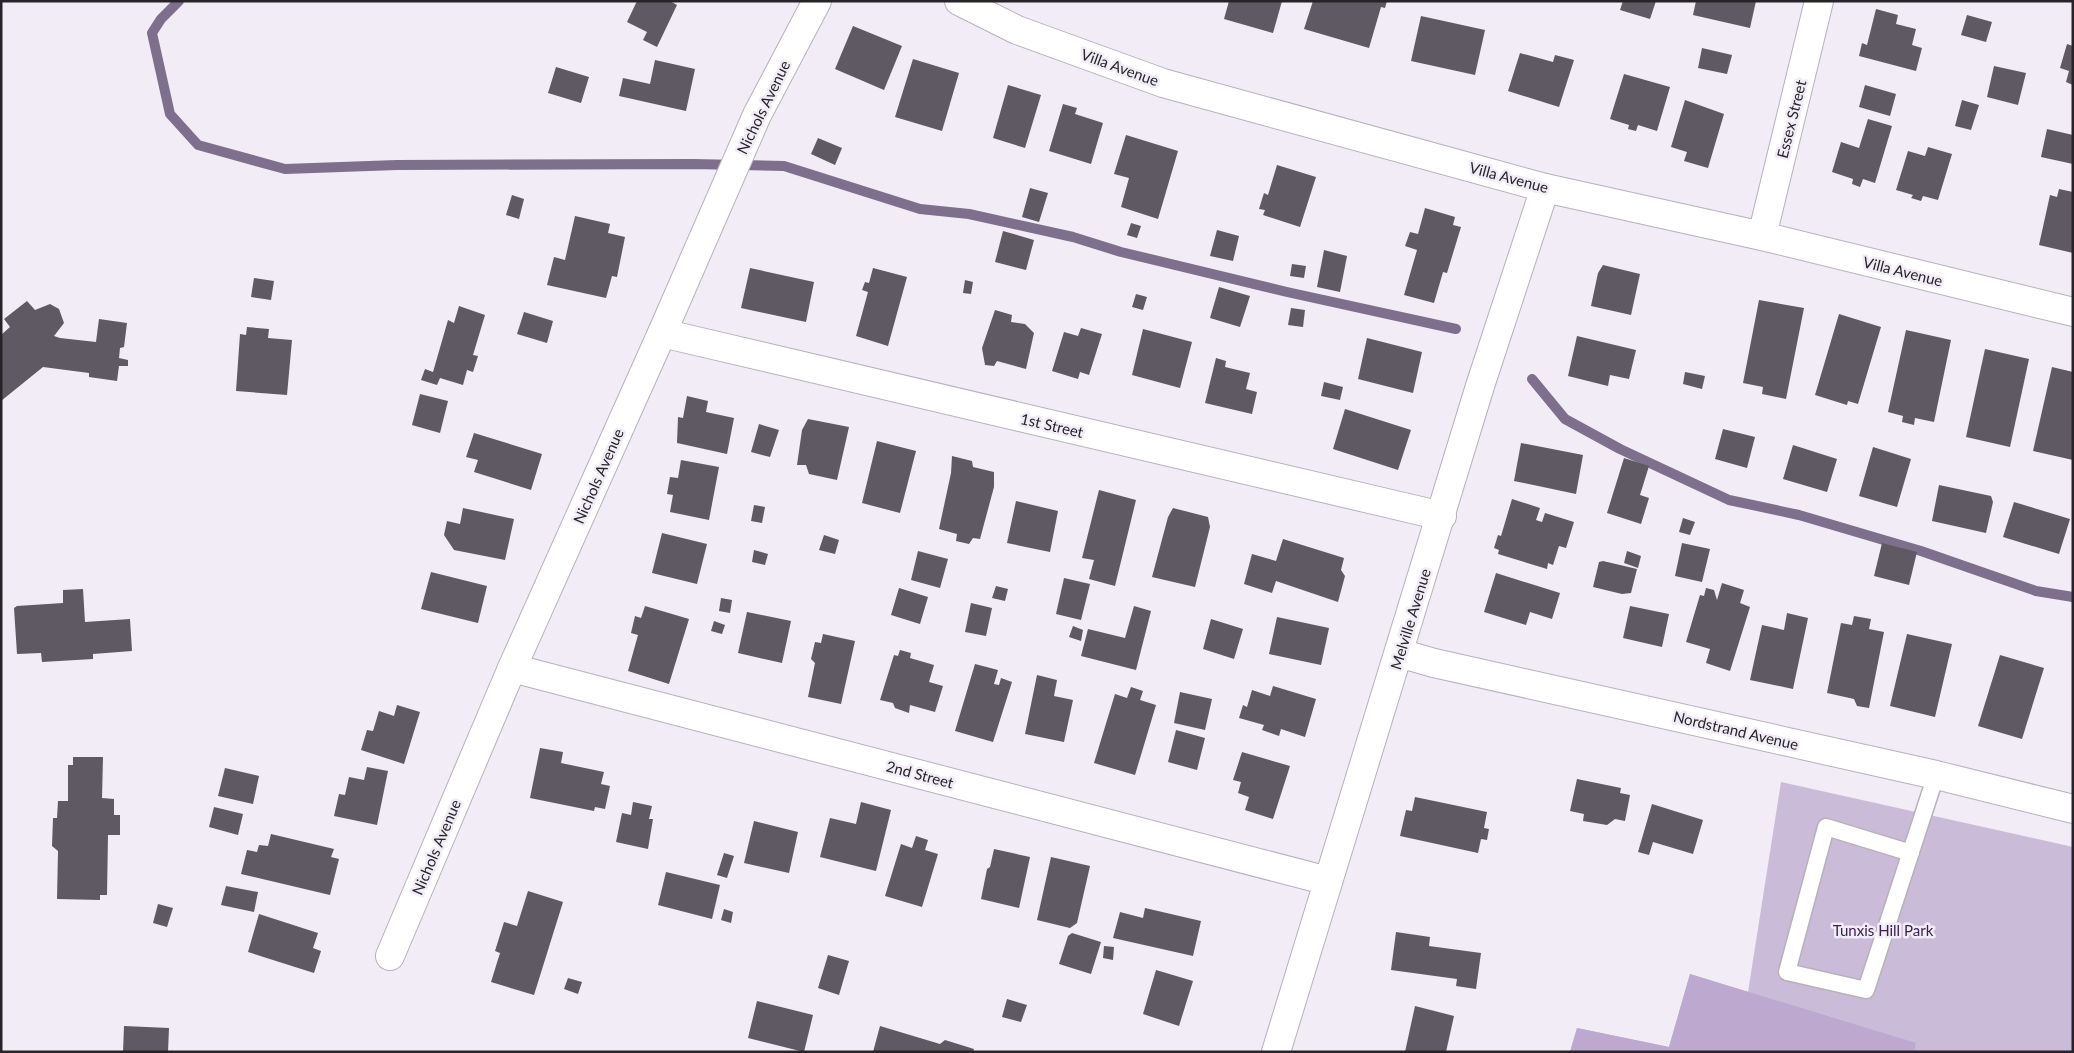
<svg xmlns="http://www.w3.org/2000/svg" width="2074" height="1053" viewBox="0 0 2074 1053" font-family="Lato,sans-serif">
<rect width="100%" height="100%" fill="#f1ecf6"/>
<polygon fill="#cabbd9" points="1781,782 2073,847 2073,1052 1570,1052 1577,1028 1669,1047 1690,974 1748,992"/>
<polygon fill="#bda8d0" points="1690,974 1916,1043 1914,1052 1570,1052 1577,1028 1669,1047"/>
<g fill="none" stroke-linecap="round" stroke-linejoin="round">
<g stroke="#7e6f8c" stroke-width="10">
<polyline points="179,1 161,19 152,33 170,114 198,145 285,169 397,165 693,164 784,166 920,209 969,214 1073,237 1121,252 1287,292 1456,329"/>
<polyline points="1532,379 1565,419 1620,449 1729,500 1799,515 1921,551 2036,591 2073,597"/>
</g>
</g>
<g fill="#5e5962">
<polygon points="637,1 670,1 677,5 657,47 643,40 647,32 627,22"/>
<polygon points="1229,1 1282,1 1273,33 1224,19"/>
<polygon points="1313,1 1387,1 1385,8 1381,7 1369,48 1304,29"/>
<polygon points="1623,1 1656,1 1650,19 1620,10"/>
<polygon points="1696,1 1756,1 1750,28 1693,15"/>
<polygon points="1876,9 1898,15 1896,24 1916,29 1912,45 1922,48 1916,71 1859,56 1862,43 1867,45"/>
<polygon points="1967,15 1992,22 1986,42 1961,35"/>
<polygon points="1421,16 1485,30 1475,75 1411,61"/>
<polygon points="853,26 902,46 884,90 835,69"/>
<polygon points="2067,44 2073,46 2073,85 2066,82 2069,71 2060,68"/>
<polygon points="1702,48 1732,55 1727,74 1698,68"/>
<polygon points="1520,53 1553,62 1555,55 1574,60 1559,107 1508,91"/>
<polygon points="913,59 959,73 942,131 895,117"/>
<polygon points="655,60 695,69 686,111 619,96 623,78 650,84"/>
<polygon points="1994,66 2026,73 2018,105 1987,97"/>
<polygon points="556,67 589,77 581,103 548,93"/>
<polygon points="1624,74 1670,87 1657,131 1638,125 1636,131 1628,129 1629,125 1610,119"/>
<polygon points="1008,85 1041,95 1025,148 993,138"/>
<polygon points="1865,85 1896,94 1890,116 1859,107"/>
<polygon points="1685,100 1724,114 1708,168 1684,161 1687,152 1671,147"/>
<polygon points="1962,100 1979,105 1971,130 1955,126"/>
<polygon points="1063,104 1077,108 1075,114 1103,123 1091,164 1049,151"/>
<polygon points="1868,119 1892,126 1875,183 1863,179 1860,187 1852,184 1853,179 1832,172 1841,142 1859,148"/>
<polygon points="2047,129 2073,135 2073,164 2041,157"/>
<polygon points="1126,135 1178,151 1158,219 1121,207 1129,178 1114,174"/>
<polygon points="818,138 842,148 835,165 811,154"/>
<polygon points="1928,147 1952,154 1938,200 1923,196 1921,201 1911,198 1913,195 1896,190 1908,151 1925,156"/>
<polygon points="1277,165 1316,177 1300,227 1263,215 1265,210 1259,209 1264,193 1268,195"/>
<polygon points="1030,188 1048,193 1039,222 1022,217"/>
<polygon points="2059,189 2073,192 2073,253 2039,245 2050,195 2057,197"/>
<polygon points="512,195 524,199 519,219 506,215"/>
<polygon points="1425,208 1455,217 1453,225 1461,227 1447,273 1443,272 1434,303 1404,295 1417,250 1405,246 1410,232 1418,234"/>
<polygon points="575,216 610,224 608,233 625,237 617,277 612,276 606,298 547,285 554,257 565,260"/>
<polygon points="1131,223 1141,226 1137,238 1127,235"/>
<polygon points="1217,230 1239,236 1233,261 1210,256"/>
<polygon points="1003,231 1034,240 1026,270 995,262"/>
<polygon points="1324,250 1347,256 1340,292 1317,287"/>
<polygon points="1292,264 1306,266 1304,278 1290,276"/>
<polygon points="1603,265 1640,274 1631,315 1591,306 1598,273"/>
<polygon points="750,268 814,282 806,322 741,308"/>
<polygon points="873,268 907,277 888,346 856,336 868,292 862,290 865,282 869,283"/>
<polygon points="254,278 274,281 271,300 251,297"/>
<polygon points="965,280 973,282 971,294 963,293"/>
<polygon points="1219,287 1250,296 1240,327 1210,318"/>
<polygon points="1136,294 1147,297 1143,310 1132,307"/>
<polygon points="1759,300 1804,308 1786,399 1762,394 1763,387 1743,383"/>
<polygon points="27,301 35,310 50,304 59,309 64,323 54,336 60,338 96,342 99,319 127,323 124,347 120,348 119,358 128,360 128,366 119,366 117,381 89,377 89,373 43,367 1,401 1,335 10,327 4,319"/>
<polygon points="459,306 485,315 473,355 478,356 473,372 467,370 463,385 440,378 437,385 421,380 425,369 433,372 448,320 454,323"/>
<polygon points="1291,308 1305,310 1303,327 1288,325"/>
<polygon points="995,310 1012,315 1011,322 1025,324 1034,333 1026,369 997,361 994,366 985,365 982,348"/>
<polygon points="524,312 553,321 547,343 517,334"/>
<polygon points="1839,314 1881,327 1858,404 1848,401 1847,405 1815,395"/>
<polygon points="247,327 269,329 268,338 292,340 287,395 236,391 240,334 246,335"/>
<polygon points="1081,328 1102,334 1089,375 1080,372 1078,379 1052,371 1064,332 1078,336"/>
<polygon points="1143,329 1192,342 1180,388 1132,375"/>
<polygon points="1906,330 1951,340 1934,422 1915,418 1914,425 1902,422 1903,416 1888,412"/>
<polygon points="1577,336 1636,350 1629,379 1610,375 1608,386 1568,376"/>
<polygon points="1367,338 1422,352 1413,393 1358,379"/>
<polygon points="1985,349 2029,359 2010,447 1966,437"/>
<polygon points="1216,358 1226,361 1225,367 1250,373 1246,389 1257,392 1252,414 1205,403"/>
<polygon points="2052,367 2073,372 2073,460 2033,451"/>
<polygon points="1685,372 1705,376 1702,389 1683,384"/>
<polygon points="1324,382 1343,387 1340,400 1321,396"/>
<polygon points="420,394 448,401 440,433 412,425"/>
<polygon points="687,396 708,401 706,412 734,418 727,454 677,443 678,417 683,418"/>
<polygon points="1345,409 1411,430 1398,470 1333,449"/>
<polygon points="808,419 849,427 837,480 809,474 806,465 797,465 802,430"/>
<polygon points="759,424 779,430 770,457 751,452"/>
<polygon points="1723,429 1755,437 1747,468 1715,459"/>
<polygon points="474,433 542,454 531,490 474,472 478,460 466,457"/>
<polygon points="877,441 916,451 900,513 862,503"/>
<polygon points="1521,443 1583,455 1576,494 1514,481"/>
<polygon points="1793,445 1837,459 1827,492 1783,479"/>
<polygon points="1873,447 1911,459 1897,507 1859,496"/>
<polygon points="952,456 972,461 973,467 994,472 994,487 980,539 973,538 969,544 956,541 957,534 939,529 951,473"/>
<polygon points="1624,458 1649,466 1640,495 1649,498 1641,524 1607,513"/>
<polygon points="681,460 719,467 709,520 670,512 673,495 667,494 670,477 678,478"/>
<polygon points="1939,485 1991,496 1993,502 1986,533 1932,521"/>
<polygon points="1099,490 1136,500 1115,586 1089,579 1094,560 1082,558"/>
<polygon points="1512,499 1540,508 1536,520 1542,522 1545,513 1574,522 1566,548 1559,546 1553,565 1548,563 1547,569 1498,554 1499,550 1494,548 1498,535 1501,536"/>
<polygon points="1016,501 1058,511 1050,552 1007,543"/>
<polygon points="2014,502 2070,519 2059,554 2003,537"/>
<polygon points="754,505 765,507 762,523 751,521"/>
<polygon points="463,508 514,519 505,560 454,550 444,535 447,521 460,524"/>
<polygon points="1173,508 1208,517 1210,527 1195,587 1152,577 1168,517"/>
<polygon points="1683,518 1695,522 1690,535 1679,532"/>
<polygon points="662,533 707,544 697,584 652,573"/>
<polygon points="824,535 839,540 835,554 819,550"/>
<polygon points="1283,539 1344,558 1341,570 1345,576 1338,602 1276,581 1272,593 1244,584 1252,554 1276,561"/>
<polygon points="1682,543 1710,549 1702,582 1675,576"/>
<polygon points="1882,543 1917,552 1909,585 1874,576"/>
<polygon points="754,550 768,554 765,565 752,562"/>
<polygon points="918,551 948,559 940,588 911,580"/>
<polygon points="1627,551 1641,556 1638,568 1624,563"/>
<polygon points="1603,561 1637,569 1631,593 1622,594 1593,587 1599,562"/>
<polygon points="431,572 487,586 478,623 421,609"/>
<polygon points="1496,573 1560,593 1552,619 1530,612 1526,625 1484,612"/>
<polygon points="1064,578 1090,584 1081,620 1056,614"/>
<polygon points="1722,583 1744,590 1740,603 1750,607 1730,671 1706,663 1710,649 1686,642 1700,595 1704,596 1706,588 1714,590 1717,600"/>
<polygon points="996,586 1008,589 1005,601 992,598"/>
<polygon points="899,588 928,597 920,624 891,615"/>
<polygon points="83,589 85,622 130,619 132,651 93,654 93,659 42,662 41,653 17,654 14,608 17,606 63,603 63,590"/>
<polygon points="721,598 732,600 730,613 719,611"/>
<polygon points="971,603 992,608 986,636 965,632"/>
<polygon points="645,606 689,619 669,684 628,671 638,635 631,633 635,616 641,618"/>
<polygon points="1134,606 1151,611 1136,670 1081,656 1088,629 1125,638"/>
<polygon points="1630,606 1669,614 1662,647 1623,638"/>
<polygon points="747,612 791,621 782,663 738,653"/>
<polygon points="1787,613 1808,618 1793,689 1750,680 1762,625 1784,630"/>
<polygon points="1854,616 1871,619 1869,629 1884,632 1869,708 1857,706 1854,699 1827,693 1841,623 1852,625"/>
<polygon points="1277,617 1329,628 1321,665 1269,654"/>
<polygon points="1211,619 1243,629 1234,659 1203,649"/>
<polygon points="714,621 725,625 722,634 711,631"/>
<polygon points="1073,626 1083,630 1081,641 1069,637"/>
<polygon points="823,634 855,641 841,704 808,697 815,663 811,659 815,642 821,643"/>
<polygon points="1907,634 1952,644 1935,717 1890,706"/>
<polygon points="900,650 911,653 910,658 934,665 929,682 943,686 935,712 910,705 909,713 895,708 893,703 880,700 894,655 898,656"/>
<polygon points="2000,655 2044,668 2022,739 1978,726"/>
<polygon points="975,664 998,670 994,684 999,685 1001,678 1012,682 993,742 955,731"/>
<polygon points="1037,675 1057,680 1054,696 1073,700 1064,742 1025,734"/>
<polygon points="1273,686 1316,699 1305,737 1281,729 1279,736 1262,730 1264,725 1239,718 1243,705 1247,707 1252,690 1270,696"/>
<polygon points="1131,687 1143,691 1140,700 1156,705 1135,775 1094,763 1115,694 1127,698"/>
<polygon points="1180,692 1212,699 1205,730 1174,723"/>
<polygon points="397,705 420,712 404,764 361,750 367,730 373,731 379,711 394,716"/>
<polygon points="1176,730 1205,738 1197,770 1168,762"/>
<polygon points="540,748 563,752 561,763 604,772 601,784 610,786 605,809 595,807 594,811 530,798"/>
<polygon points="1242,752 1290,766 1273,819 1245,810 1249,797 1238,793 1241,782 1233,780"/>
<polygon points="73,757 103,757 102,798 114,799 114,815 120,815 120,835 108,835 107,895 100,895 100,900 57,899 58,851 52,846 53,818 57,818 58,801 68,801 68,765 73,765"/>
<polygon points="367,767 388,771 377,825 334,816 339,794 345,795 349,777 364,780"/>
<polygon points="225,768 259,776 253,804 218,796"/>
<polygon points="1577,779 1621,788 1620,793 1630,795 1625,821 1615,819 1607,825 1583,821 1584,814 1570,811"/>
<polygon points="1415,797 1487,812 1484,828 1489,829 1487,840 1481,839 1478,853 1400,836 1406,810 1412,811"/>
<polygon points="633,802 652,806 649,819 653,819 648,849 616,842 622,813 631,815"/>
<polygon points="861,802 891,810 876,871 820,857 830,818 856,824"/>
<polygon points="1652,804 1703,820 1693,854 1653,842 1649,855 1638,852"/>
<polygon points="214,807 243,814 238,835 209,827"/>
<polygon points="754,821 798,832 789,873 744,863"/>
<polygon points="271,834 334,849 331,857 339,859 330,895 241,874 247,850 257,852 259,845 268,846"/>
<polygon points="916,836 928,840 925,850 938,854 922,907 885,896 901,844 912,848"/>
<polygon points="994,849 1030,857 1019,908 981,899 987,869 990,867"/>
<polygon points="724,853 734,856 727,878 717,875"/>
<polygon points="1051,857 1090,866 1077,923 1070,928 1037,920"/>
<polygon points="666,872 720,885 712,919 658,905"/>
<polygon points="226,886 258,892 254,912 221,905"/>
<polygon points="528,891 563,902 534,995 491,982 500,953 495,951 504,922 517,926"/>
<polygon points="158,904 173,908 167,927 153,923"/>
<polygon points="1145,908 1201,921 1193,956 1113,938 1120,912 1143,918"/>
<polygon points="724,909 733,912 731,923 721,920"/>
<polygon points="259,914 318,933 313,948 321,951 314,973 248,952"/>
<polygon points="1396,932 1430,937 1429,946 1481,953 1476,989 1456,986 1457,979 1391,970"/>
<polygon points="1072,933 1101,942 1091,974 1059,964 1068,936"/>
<polygon points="1104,946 1114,947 1113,960 1103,958"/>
<polygon points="828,955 849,961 839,995 818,988"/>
<polygon points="1156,970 1193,981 1179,1026 1143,1014"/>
<polygon points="568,978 582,982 578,994 564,989"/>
<polygon points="1007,999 1027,1005 1021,1022 1002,1017"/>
<polygon points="757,1001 813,1015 804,1052 748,1038"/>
<polygon points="1415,1006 1454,1016 1446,1052 1405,1052"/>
<polygon points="124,1026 169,1028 168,1052 123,1052"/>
<polygon points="880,1026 940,1044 945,1040 974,1049 973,1052 873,1052"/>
</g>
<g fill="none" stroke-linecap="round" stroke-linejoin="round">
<defs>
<polyline id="lane" points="1911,853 1826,827 1787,972 1866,990 1936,775"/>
<g id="street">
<polyline points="1762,236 1819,1"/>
<polyline points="662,333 1442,516"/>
<polyline points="1399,653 1434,663 1936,775 2073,809"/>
<polyline points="512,668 1328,881"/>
<polyline points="390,956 512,668 662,333 757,115 817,1"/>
</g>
<g id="secondary">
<polyline points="959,1 1017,30 1163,83 1545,188 1762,236 2073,312"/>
<polyline points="1276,1052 1480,386 1545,188"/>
</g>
</defs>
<use href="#lane" stroke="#b6b1bb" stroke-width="19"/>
<use href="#street" stroke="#b6b1bb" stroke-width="30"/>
<use href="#secondary" stroke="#b6b1bb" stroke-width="30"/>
<use href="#lane" stroke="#fff" stroke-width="16"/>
<use href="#street" stroke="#fff" stroke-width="28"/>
<use href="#secondary" stroke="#fff" stroke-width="28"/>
</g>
<g text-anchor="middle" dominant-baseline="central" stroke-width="5" stroke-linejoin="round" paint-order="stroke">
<g font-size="15" fill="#262428" stroke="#f1ecf6">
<text transform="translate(1120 67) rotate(20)">Villa Avenue</text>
<text transform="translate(763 107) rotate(-64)">Nichols Avenue</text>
<text transform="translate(1791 119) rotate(-76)">Essex Street</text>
<text transform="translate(1509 177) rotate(15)">Villa Avenue</text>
<text transform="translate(1903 271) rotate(14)">Villa Avenue</text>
<text transform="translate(1052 425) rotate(13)">1st Street</text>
<text transform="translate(598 476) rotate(-66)">Nichols Avenue</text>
<text transform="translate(1410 619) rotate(-73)">Melville Avenue</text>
<text transform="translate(1736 730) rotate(13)">Nordstrand Avenue</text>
<text transform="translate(920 774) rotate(15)">2nd Street</text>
<text transform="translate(436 847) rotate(-67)">Nichols Avenue</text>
</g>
<g font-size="15" fill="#3d2053" stroke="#f1ecf6">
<text x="1883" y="930">Tunxis Hill Park</text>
</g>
</g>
<rect width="2074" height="1053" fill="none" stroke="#262428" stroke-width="5"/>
</svg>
